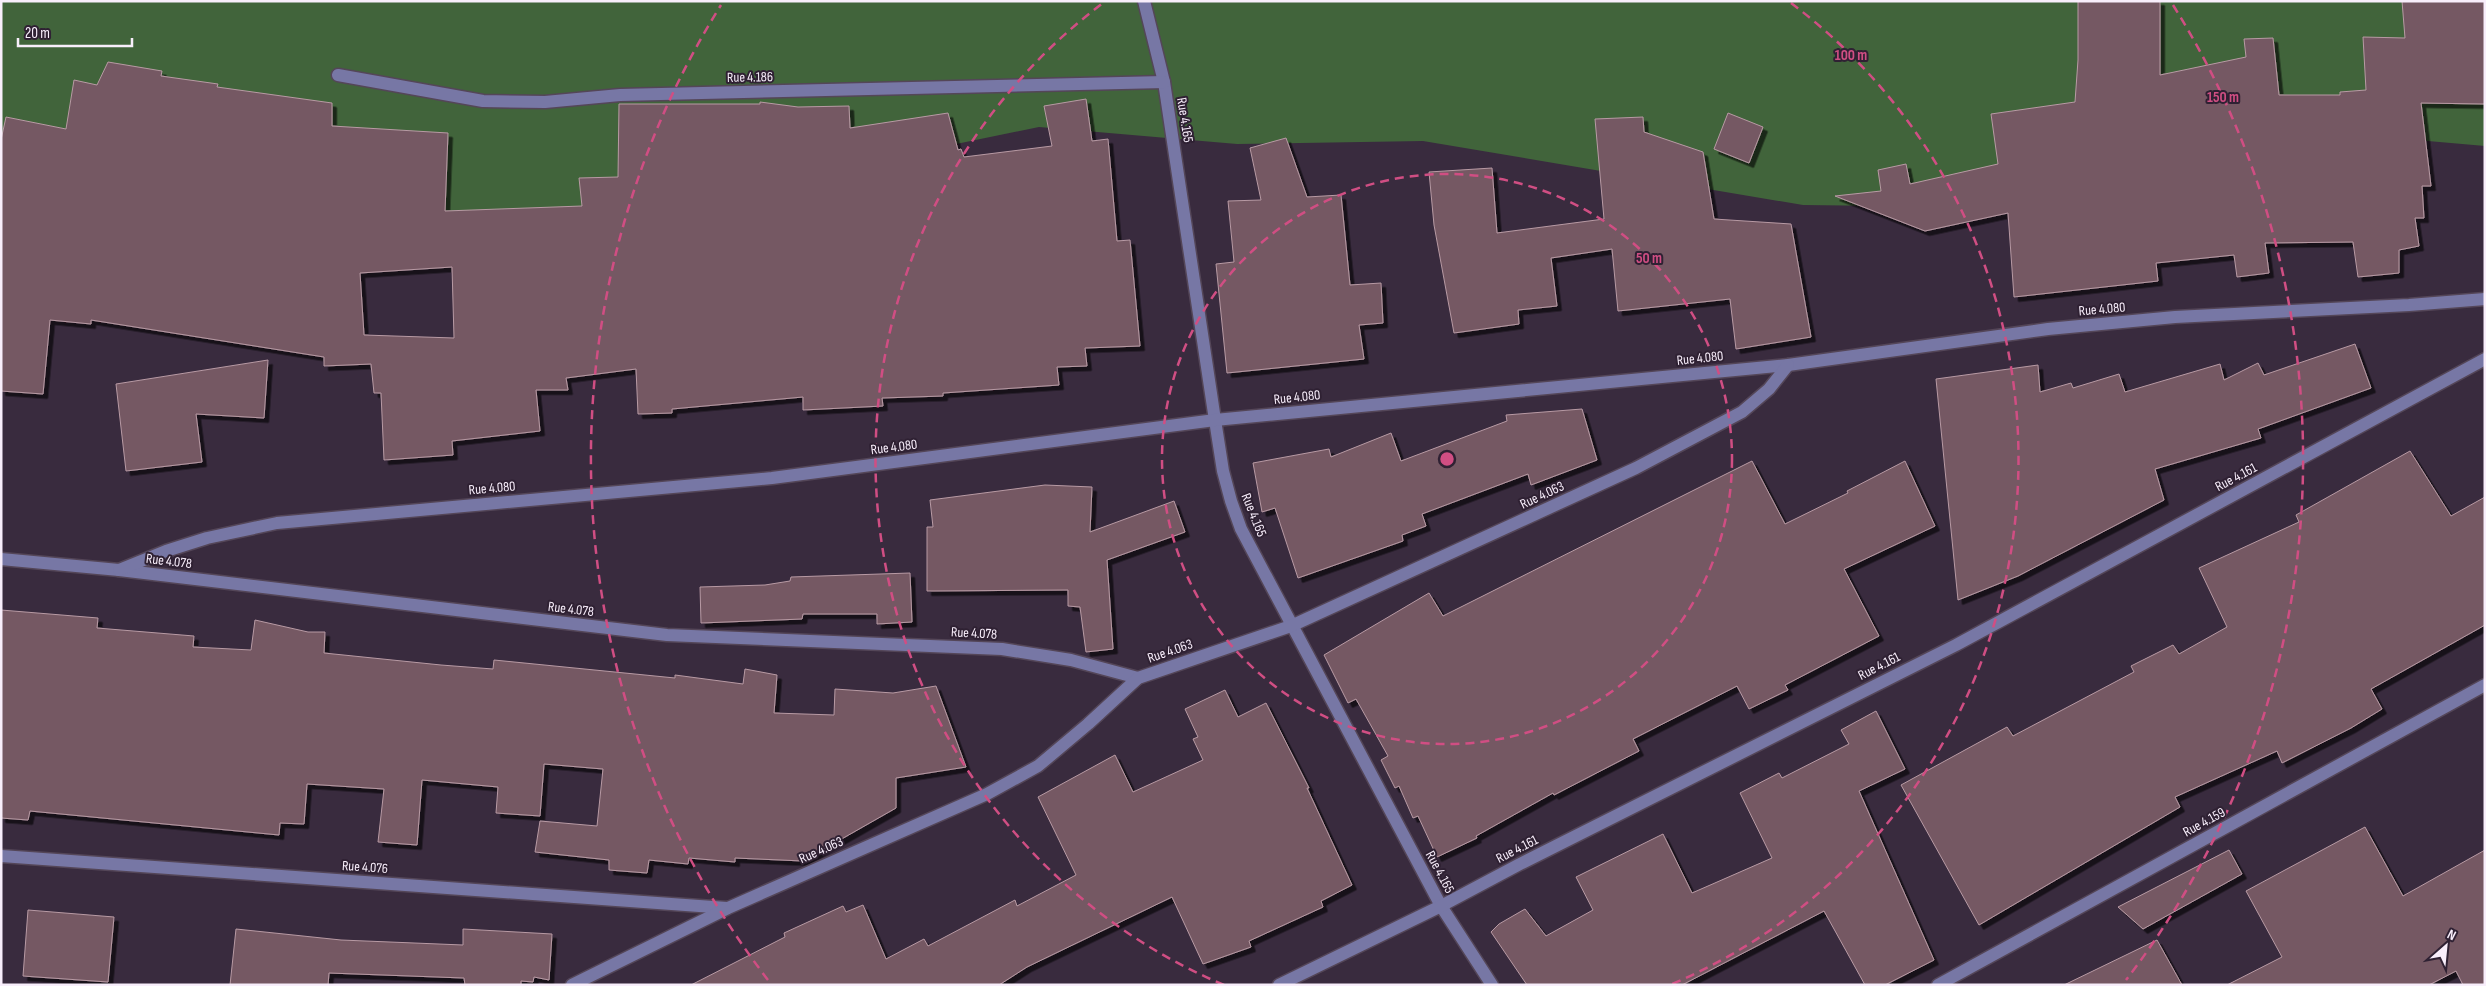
<svg xmlns="http://www.w3.org/2000/svg" width="2486" height="986" viewBox="0 0 2486 986" font-family="'Sofia Sans Condensed',sans-serif">
<defs>
<filter id="shadow"><feDropShadow dx="4.5" dy="4.5" stdDeviation="0" flood-color="#0009"/></filter>
</defs>
<rect width="100%" height="100%" fill="#392b3e"/>
<polygon fill="#41643b" points="1,1 2485,1 2485,146 2314,131 2061,208 1803,205 1423,141 1237,144 1039,127 518,234 1,194"/>
<g fill="#755963" stroke="#b89aa4" fill-rule="evenodd" filter="url(#shadow)">
<polygon points="2078,1 2160,1 2160,75 2246,57 2244,39 2273,38 2279,95 2340,95 2340,92 2366,90 2363,37 2405,38 2402,1 2485,1 2485,104 2421,103 2431,186 2422,186 2424,218 2415,218 2419,246 2399,250 2399,273 2358,277 2353,242 2265,243 2269,273 2237,277 2234,255 2156,263 2158,281 2014,297 2008,213 1925,231 1835,196 1881,191 1878,170 1906,164 1910,184 1998,164 1991,114 2075,102 2078,60"/>
<path d="M108 62 162 71 161 76 218 84 217 87 332 103V126L448 133 445 211 582 206 579 178 618 177 619 104H760V102L798 107 849 106 850 128 948 113 958 150 961 149 964 157 1052 146 1044 106 1086 99 1092 141 1108 139 1117 241 1130 240 1140 346 1085 348 1087 366 1057 367 1059 385 943 393V396L882 398 883 406 803 410V397L672 409V413L638 414 636 369 566 378 568 390H536L540 431 452 441 453 455 384 460 381 393H374L371 364 324 366V357L91 320V324L50 320 43 394 1 391V140L6 117 66 129 74 80 97 85ZM452 267 454 338 364 335 360 273Z"/>
<polygon points="1728,113 1763,127 1749,163 1714,149"/>
<polygon points="1643,117 1644,132 1703,152 1714,219 1791,224 1811,337 1736,349 1730,299 1618,311 1612,249 1551,258 1557,306 1518,310 1519,324 1454,333 1434,225 1429,172 1492,168 1497,233 1604,219 1595,119"/>
<polygon points="1286,138 1307,197 1341,195 1350,285 1381,283 1383,323 1359,325 1364,359 1227,373 1216,264 1234,262 1228,201 1261,200 1250,148"/>
<polygon points="2355,344 2371,388 2258,429 2261,438 2155,469 2164,500 2018,576 1958,600 1936,379 2038,365 2040,392 2071,383 2073,388 2119,374 2125,392 2220,364 2224,380 2258,363 2264,375"/>
<polygon points="268,360 264,418 196,414 202,462 126,471 116,384"/>
<polygon points="1582,409 1597,460 1531,485 1528,474 1422,514 1426,526 1402,535 1403,541 1298,578 1275,508 1262,512 1253,463 1329,449 1331,457 1391,433 1401,461 1507,421 1506,415"/>
<polygon points="2410,451 2451,516 2485,497 2485,625 2371,689 2382,709 2351,728 2282,763 2277,751 2175,797 2180,807 1979,925 1901,785 2007,727 2013,736 2134,672 2131,666 2173,645 2179,654 2227,627 2199,568 2299,522 2296,515"/>
<polygon points="1752,461 1785,524 1848,493 1847,491 1905,461 1935,526 1844,569 1879,636 1785,685 1788,690 1749,709 1737,686 1633,739 1639,751 1554,795 1553,793 1476,836 1477,838 1437,857 1418,816 1413,818 1399,786 1395,788 1381,760 1388,756 1356,699 1348,703 1324,655 1429,593 1443,616"/>
<polygon points="1045,485 1092,487 1090,532 1174,501 1185,532 1107,560 1113,649 1086,652 1080,607 1068,606 1068,590 927,591 927,527 933,527 930,500"/>
<polygon points="910,573 912,622 877,624 877,614 803,614 802,619 701,623 700,587 765,585 790,581 791,577"/>
<polygon points="1,610 98,618 97,628 194,636 193,647 251,650 255,620 308,632 325,632 324,653 441,665 493,669 494,660 675,678 675,675 743,684 745,669 777,675 774,713 834,715 835,689 893,693 936,686 966,767 896,778 896,808 803,861 735,858 735,862 689,858 688,864 649,860 647,873 609,870 609,860 535,852 540,821 597,826 603,769 544,764 540,816 496,813 498,787 422,780 417,845 378,842 384,789 307,784 304,824 280,823 279,835 30,811 28,820 1,818"/>
<polygon points="1225,690 1238,717 1266,703 1309,788 1307,788 1352,885 1321,901 1323,907 1249,941 1251,947 1203,964 1172,897 1027,967 999,985 691,985 785,937 784,933 843,906 846,912 863,905 886,959 924,939 928,946 1015,900 1017,906 1076,875 1038,797 1115,755 1133,792 1203,760 1193,739 1198,737 1185,709"/>
<polygon points="1876,711 1905,769 1859,791 1934,960 1885,985 1865,985 1824,911 1682,985 1527,985 1491,932 1499,924 1525,909 1546,936 1593,910 1576,877 1663,834 1692,893 1772,858 1740,793 1779,773 1782,778 1849,744 1841,730"/>
<polygon points="2365,827 2403,896 2485,850 2485,985 2463,985 2456,971 2429,985 2227,985 2282,957 2246,891"/>
<polygon points="2229,850 2242,874 2143,929 2118,907"/>
<polygon points="28,910 114,917 108,982 23,976"/>
<polygon points="236,929 341,940 463,945 463,929 552,934 549,980 534,977 533,982 521,981 521,985 465,985 464,978 329,973 328,985 230,985"/>
<polygon points="2157,940 2182,985 2064,985"/>
</g>
<g fill="none" stroke-linecap="round" stroke-linejoin="round">
<defs>
<g id="minor">
<polyline points="1144,1 1164,82 1215,420 1223,471 1231,501 1241,529 1441,906 1492,985"/>
<polyline points="338,75 483,101 545,102 620,95 1164,82"/>
<polyline points="1,559 119,570 667,635 1002,649 1071,660 1138,678"/>
<polyline points="119,570 166,551 207,538 277,523 772,478 1215,420 1788,365 2048,329 2175,317 2409,305 2485,299"/>
<polyline points="1,856 727,908"/>
<polyline points="572,985 728,908 987,794 1038,766 1088,724 1138,678 1291,626 1636,468 1742,412 1769,389 1788,365"/>
<polyline points="1279,985 1441,906 1520,864 1956,645 2485,359"/>
<polyline points="1938,985 2485,685"/>
</g>
</defs>
<use href="#minor" stroke="#544658" stroke-width="15"/>
<use href="#minor" stroke="#7777a5" stroke-width="12"/>
</g>
<g fill="none" stroke="#d04e83" stroke-width="2.5" stroke-dasharray="9 6">
<circle cx="1447" cy="459" r="285"/>
<path d="M1224 985A571 571 0 0 1 1103 3M1791 3A571 571 0 0 1 1670 985"/>
<path d="M768 980A856 856 0 0 1 721 5M2173 5A856 856 0 0 1 2126 980"/>
</g>
<g text-anchor="middle" dominant-baseline="central" stroke-width="4" stroke-linejoin="round" paint-order="stroke">
<g font-size="14" fill="#f8eefb" stroke="#2f2133">
<text transform="translate(750 77) rotate(-1)">Rue 4.186</text>
<text transform="translate(1185 120) rotate(81)">Rue 4.165</text>
<text transform="translate(2102 309) rotate(-5)">Rue 4.080</text>
<text transform="translate(1700 358) rotate(-6)">Rue 4.080</text>
<text transform="translate(1297 397) rotate(-6)">Rue 4.080</text>
<text transform="translate(894 447) rotate(-7)">Rue 4.080</text>
<text transform="translate(2236 477) rotate(-28)">Rue 4.161</text>
<text transform="translate(492 488) rotate(-5)">Rue 4.080</text>
<text transform="translate(1542 495) rotate(-25)">Rue 4.063</text>
<text transform="translate(1254 515) rotate(68)">Rue 4.165</text>
<text transform="translate(169 561) rotate(7)">Rue 4.078</text>
<text transform="translate(571 609) rotate(7)">Rue 4.078</text>
<text transform="translate(974 633) rotate(3)">Rue 4.078</text>
<text transform="translate(1170 651) rotate(-19)">Rue 4.063</text>
<text transform="translate(1879 666) rotate(-27)">Rue 4.161</text>
<text transform="translate(2204 822) rotate(-29)">Rue 4.159</text>
<text transform="translate(1517 849) rotate(-27)">Rue 4.161</text>
<text transform="translate(821 850) rotate(-24)">Rue 4.063</text>
<text transform="translate(365 867) rotate(4)">Rue 4.076</text>
<text transform="translate(1440 872) rotate(62)">Rue 4.165</text>
</g>
</g>
<circle cx="1447" cy="459" r="8" fill="#d04e83" stroke="#2f2133" stroke-width="2.5"/>
<g font-size="15" text-anchor="middle" font-weight="bold" fill="#d04e83" stroke="#2f2133" stroke-width="4" stroke-linejoin="round" paint-order="stroke">
<text x="1851" y="60">100 m</text>
<text x="2223" y="102">150 m</text>
<text x="1649" y="263">50 m</text>
</g>
<rect width="2486" height="986" fill="none" stroke="#f8eefb" stroke-width="5"/>
<g transform="translate(2446 946) rotate(27)" stroke="#2f2133" stroke-width="4" paint-order="stroke">
<path d="M0-4L9 19L0 12L-9 19Z" fill="#f8eefb"/>
<text y="-8" font-size="14" font-weight="bold" text-anchor="middle" fill="#f8eefb">N</text>
</g>
<path d="M18 38v8h114v-8" fill="none" stroke="#f8eefb" stroke-width="2.5"/>
<text x="25" y="38" font-size="15" fill="#f8eefb" stroke="#2f2133" stroke-width="4" paint-order="stroke">20 m</text>
</svg>
